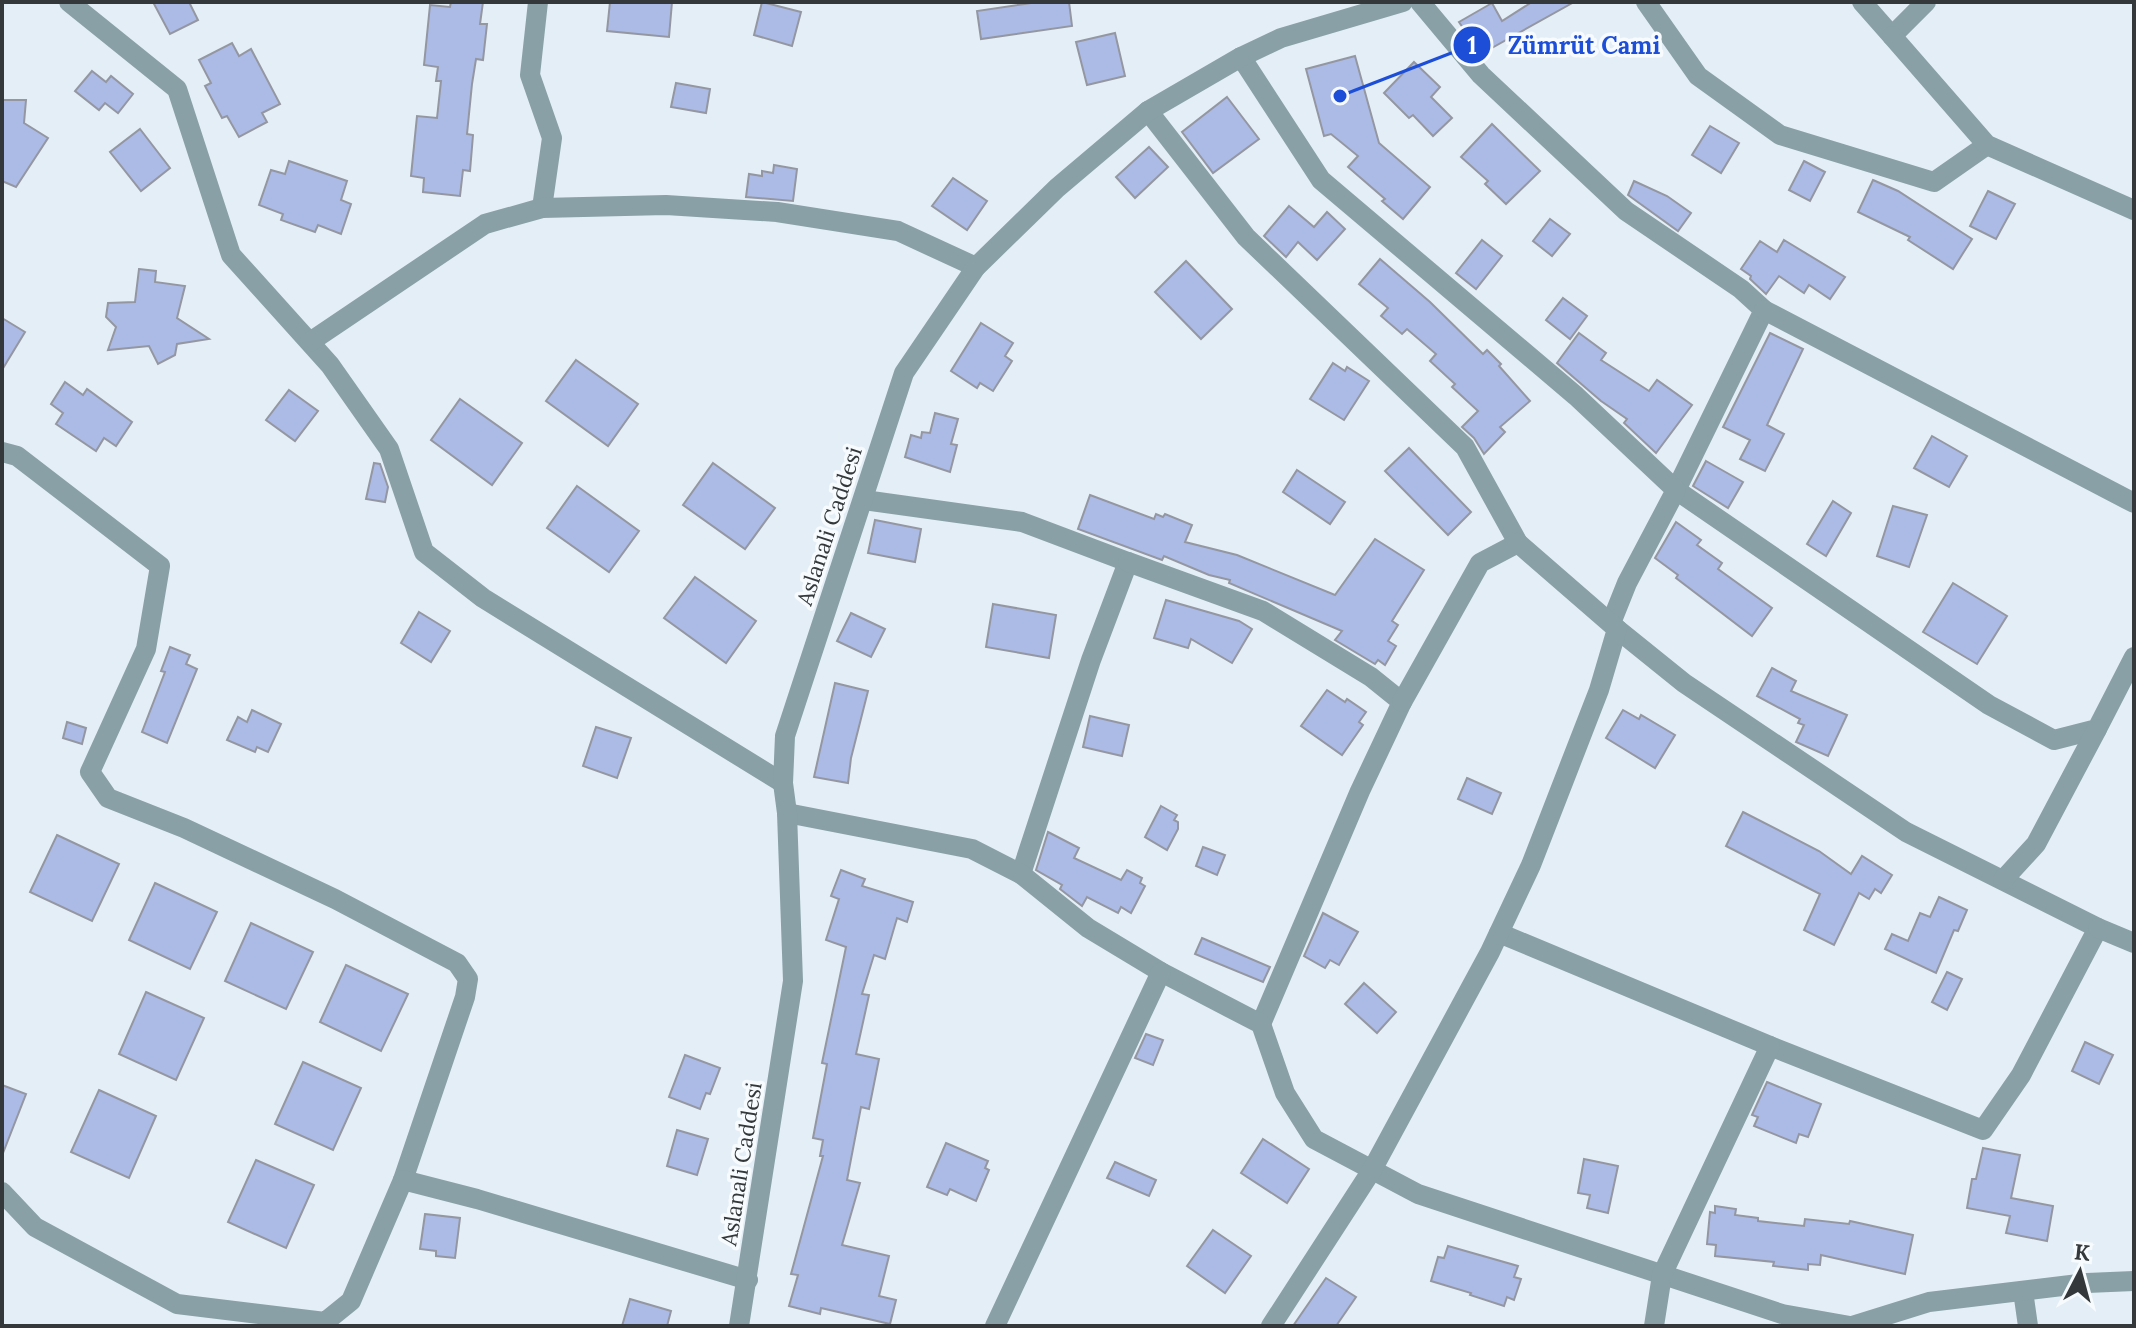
<svg xmlns="http://www.w3.org/2000/svg" width="2136" height="1328" viewBox="0 0 2136 1328" font-family="Lora,serif">
<rect width="100%" height="100%" fill="#e4eef6"/>
<g fill="#acbbe6" stroke="#9497a1" stroke-width="2">
<polygon points="153,2 189,2 198,20 170,34"/>
<polygon points="451,2 483,2 480,24 487,24 483,60 476,59 472,84 467,134 473,135 470,171 463,170 460,196 423,192 424,178 411,176 417,116 437,118 441,81 436,81 438,67 424,65 430,5 450,7"/>
<polygon points="610,2 672,2 669,37 607,31"/>
<polygon points="762,2 801,12 792,46 754,35"/>
<polygon points="1038,2 1069,2 1072,26 981,39 977,11"/>
<polygon points="1532,2 1574,2 1481,54 1459,22 1492,3 1502,21"/>
<polygon points="1115,33 1125,76 1087,85 1076,42"/>
<polygon points="232,43 239,56 251,49 280,104 262,113 267,122 239,137 227,116 222,118 205,86 211,83 199,60"/>
<polygon points="1355,56 1379,143 1430,187 1403,219 1382,201 1385,199 1348,167 1358,156 1331,134 1324,136 1306,69"/>
<polygon points="1414,62 1440,87 1431,97 1452,118 1433,136 1413,115 1409,118 1384,93"/>
<polygon points="92,71 106,82 111,76 133,94 118,113 105,103 99,110 75,91"/>
<polygon points="676,83 710,89 706,113 671,107"/>
<polygon points="1227,97 1259,139 1213,173 1182,132"/>
<polygon points="2,100 26,100 24,123 48,138 16,187 2,181"/>
<polygon points="1492,124 1540,171 1506,204 1485,184 1488,181 1461,157"/>
<polygon points="1710,126 1739,143 1721,173 1692,155"/>
<polygon points="140,129 170,168 141,191 110,152"/>
<polygon points="1149,147 1168,167 1135,198 1116,177"/>
<polygon points="289,161 347,181 341,200 351,204 341,234 318,225 315,232 281,220 283,214 259,205 271,170 285,174"/>
<polygon points="1804,161 1825,172 1810,201 1789,190"/>
<polygon points="774,165 797,169 793,201 746,197 749,174 762,176 762,171 773,173"/>
<polygon points="953,178 987,201 967,230 932,206"/>
<polygon points="1873,180 1898,191 1972,239 1953,269 1908,240 1910,237 1858,212"/>
<polygon points="1634,181 1667,196 1691,213 1678,231 1628,195"/>
<polygon points="1988,191 2015,204 1996,239 1970,226"/>
<polygon points="1289,206 1314,227 1327,212 1345,229 1317,260 1298,242 1286,257 1264,236"/>
<polygon points="1550,219 1570,234 1552,256 1533,241"/>
<polygon points="1482,240 1502,256 1476,289 1456,273"/>
<polygon points="1784,240 1845,277 1830,299 1809,285 1804,293 1779,276 1766,294 1750,279 1751,276 1741,269 1760,241 1777,252"/>
<polygon points="1380,259 1430,302 1483,354 1487,350 1501,364 1499,366 1530,401 1500,427 1505,432 1484,454 1474,438 1462,427 1478,411 1452,387 1455,384 1430,361 1436,354 1407,329 1402,334 1381,316 1388,308 1359,284"/>
<polygon points="1186,261 1232,309 1201,339 1155,292"/>
<polygon points="139,269 156,271 155,282 185,286 177,318 209,339 177,344 175,355 158,364 149,346 108,350 116,327 106,317 108,303 135,302"/>
<polygon points="1563,298 1587,316 1570,339 1546,320"/>
<polygon points="2,318 25,332 2,370"/>
<polygon points="981,323 1013,343 1005,356 1012,361 993,391 980,383 977,388 951,371"/>
<polygon points="1579,333 1606,353 1601,360 1649,391 1657,380 1692,405 1656,453 1624,423 1627,419 1601,401 1557,363"/>
<polygon points="1770,333 1803,349 1767,425 1784,434 1765,471 1740,459 1750,440 1723,427"/>
<polygon points="576,360 638,404 608,446 546,401"/>
<polygon points="1333,363 1345,371 1347,367 1369,381 1344,420 1310,399"/>
<polygon points="65,382 83,395 87,389 132,422 116,446 104,438 96,451 56,424 63,413 51,404"/>
<polygon points="289,390 318,411 295,441 266,420"/>
<polygon points="460,399 522,443 492,485 431,440"/>
<polygon points="935,413 958,419 951,444 957,445 950,472 905,457 911,435 921,438 922,432 930,433"/>
<polygon points="1932,436 1967,456 1949,487 1914,468"/>
<polygon points="1409,448 1471,512 1448,535 1385,471"/>
<polygon points="1706,461 1743,482 1728,508 1693,486"/>
<polygon points="374,463 380,464 388,487 385,502 366,499"/>
<polygon points="713,463 775,508 745,549 683,505"/>
<polygon points="1297,470 1345,502 1330,524 1283,492"/>
<polygon points="577,486 639,531 609,572 547,528"/>
<polygon points="1090,495 1154,519 1156,514 1163,517 1165,514 1192,525 1185,542 1237,555 1335,595 1375,539 1424,570 1392,621 1398,625 1388,641 1396,646 1385,665 1378,660 1375,664 1335,640 1342,631 1229,583 1230,580 1209,575 1164,556 1162,560 1078,529"/>
<polygon points="1833,501 1851,513 1826,556 1807,544"/>
<polygon points="1893,506 1927,515 1909,567 1877,556"/>
<polygon points="875,520 921,529 915,562 868,553"/>
<polygon points="1676,522 1701,540 1697,545 1722,563 1718,569 1772,608 1752,636 1676,578 1678,575 1655,558"/>
<polygon points="695,577 756,621 726,663 664,618"/>
<polygon points="1953,583 2007,616 1977,664 1923,632"/>
<polygon points="1166,600 1239,621 1252,629 1232,663 1191,639 1188,648 1154,638"/>
<polygon points="993,604 1056,615 1049,658 986,647"/>
<polygon points="419,612 450,631 431,662 401,643"/>
<polygon points="851,613 885,629 871,657 837,641"/>
<polygon points="170,647 190,655 186,664 197,669 167,743 142,732 165,672 161,671"/>
<polygon points="1772,668 1796,681 1791,691 1847,715 1828,756 1796,742 1804,725 1798,723 1800,719 1757,696"/>
<polygon points="835,683 868,691 851,758 848,783 814,777"/>
<polygon points="1327,690 1345,702 1347,699 1366,712 1359,722 1363,725 1342,755 1301,726"/>
<polygon points="252,710 281,724 268,752 257,747 255,752 227,740 238,717 247,722"/>
<polygon points="1623,710 1639,719 1641,715 1675,735 1655,768 1606,738"/>
<polygon points="1090,716 1129,725 1122,756 1083,747"/>
<polygon points="67,722 86,728 82,744 63,738"/>
<polygon points="596,727 631,738 617,778 583,766"/>
<polygon points="1467,778 1501,793 1492,814 1458,799"/>
<polygon points="1161,806 1177,815 1174,820 1178,822 1178,829 1167,850 1145,837"/>
<polygon points="1743,812 1819,851 1851,874 1862,856 1892,875 1881,893 1875,889 1869,899 1859,893 1834,945 1804,930 1820,894 1726,846"/>
<polygon points="1048,832 1079,848 1074,858 1121,880 1127,870 1142,878 1140,883 1145,886 1131,913 1121,907 1118,913 1087,897 1082,906 1060,889 1062,885 1036,870"/>
<polygon points="57,835 119,864 92,921 30,892"/>
<polygon points="1203,847 1225,855 1217,875 1196,866"/>
<polygon points="841,870 865,879 862,886 913,902 907,922 897,918 885,959 874,955 862,994 869,995 856,1054 879,1059 869,1109 861,1107 847,1180 860,1183 842,1245 889,1256 879,1296 896,1300 890,1324 821,1308 820,1314 789,1306 798,1275 791,1274 823,1156 820,1156 823,1140 813,1138 827,1064 822,1063 846,947 826,940 839,899 831,896"/>
<polygon points="155,883 217,912 190,969 129,940"/>
<polygon points="1939,897 1967,910 1958,931 1954,930 1936,973 1885,949 1892,934 1908,941 1920,913 1930,917"/>
<polygon points="1323,913 1358,932 1339,965 1330,960 1325,968 1304,956"/>
<polygon points="251,923 313,952 286,1009 225,981"/>
<polygon points="1202,938 1270,967 1263,982 1195,954"/>
<polygon points="346,965 408,994 381,1051 320,1022"/>
<polygon points="1947,972 1962,979 1947,1010 1932,1002"/>
<polygon points="1364,983 1396,1012 1377,1033 1345,1004"/>
<polygon points="146,992 204,1018 176,1080 119,1054"/>
<polygon points="1146,1034 1163,1040 1153,1065 1135,1058"/>
<polygon points="2085,1042 2113,1055 2099,1084 2072,1071"/>
<polygon points="685,1055 720,1068 710,1094 706,1093 700,1109 669,1097"/>
<polygon points="303,1062 361,1088 333,1150 275,1124"/>
<polygon points="1767,1082 1821,1104 1808,1137 1799,1134 1796,1143 1754,1126 1758,1117 1752,1115"/>
<polygon points="2,1085 26,1094 3,1153 2,1153"/>
<polygon points="99,1090 156,1116 129,1178 71,1152"/>
<polygon points="677,1130 708,1139 697,1175 667,1166"/>
<polygon points="1263,1139 1309,1169 1287,1203 1241,1173"/>
<polygon points="946,1143 988,1161 985,1168 989,1170 976,1201 950,1189 947,1195 927,1187"/>
<polygon points="1983,1148 2020,1155 2011,1198 2053,1206 2047,1241 2006,1233 2010,1216 1967,1208 1972,1179 1976,1179"/>
<polygon points="1584,1159 1618,1166 1608,1213 1587,1208 1590,1195 1578,1193"/>
<polygon points="256,1160 314,1185 286,1248 228,1222"/>
<polygon points="1115,1162 1156,1180 1149,1196 1107,1178"/>
<polygon points="1715,1206 1736,1209 1735,1215 1758,1218 1758,1221 1804,1226 1805,1219 1849,1224 1850,1221 1913,1235 1905,1274 1821,1255 1820,1265 1808,1264 1808,1270 1773,1266 1774,1262 1715,1256 1716,1245 1707,1244 1710,1212 1715,1213"/>
<polygon points="425,1214 460,1218 455,1258 436,1256 436,1251 420,1249"/>
<polygon points="1213,1230 1251,1256 1225,1293 1187,1266"/>
<polygon points="1448,1246 1518,1266 1514,1277 1521,1279 1514,1300 1507,1297 1504,1306 1470,1295 1471,1293 1431,1281 1438,1257 1444,1258"/>
<polygon points="1326,1278 1356,1297 1336,1326 1293,1326"/>
<polygon points="630,1299 671,1311 667,1326 622,1326"/>
</g>
<g fill="none" stroke-linecap="round" stroke-linejoin="round">
<g stroke="#88a0a6" stroke-width="20">
<polyline points="69,2 177,89 231,255 330,365 389,449 424,552 483,598 783,783"/>
<polyline points="538,2 530,75 552,138 542,208"/>
<polyline points="1420,2 1481,75 1626,211 1741,289 1764,310 1676,490 1989,705 2054,740 2097,729 2134,657"/>
<polyline points="1646,2 1698,76 1780,135 1934,182 1987,145"/>
<polyline points="1862,2 1892,36 1926,2"/>
<polyline points="1892,36 1987,145 2134,210"/>
<polyline points="1241,57 1321,180 1576,396 1676,490 1627,583 1611,623"/>
<polyline points="1148,111 1246,237 1465,447 1518,543"/>
<polyline points="1764,310 2134,503"/>
<polyline points="310,342 485,224 542,208 666,205 777,212 898,231 976,267"/>
<polyline points="2,452 17,456 160,566 146,649 90,772 108,798 184,828 335,899 457,963 468,979 465,997 403,1180"/>
<polyline points="864,500 1022,522 1128,562 1091,660 1021,874"/>
<polyline points="1128,562 1263,611 1371,677 1402,702 1360,791 1261,1024"/>
<polyline points="1617,629 1684,683 1906,832 2098,928 2021,1075 1983,1130 1770,1046"/>
<polyline points="787,813 972,849 1021,874 1088,928 1161,972 1261,1024 1285,1093 1314,1139 1418,1194 1782,1314 1850,1326"/>
<polyline points="2003,880 2036,844 2097,729"/>
<polyline points="2098,928 2134,943"/>
<polyline points="1499,933 1770,1046 1662,1275 1654,1326"/>
<polyline points="2,1192 35,1227 177,1304 325,1322 351,1301 403,1180 477,1199 748,1280"/>
<polyline points="2023,1291 2028,1326"/>
<polyline points="739,1326 793,981 787,813 783,783 785,736 904,373 976,267 1057,188 1148,111 1241,57 1281,38 1403,2"/>
<polyline points="995,1326 1161,972"/>
<polyline points="1271,1326 1372,1170 1490,952 1531,865 1599,690 1617,629 1518,543 1480,563 1402,702"/>
<polyline points="1852,1326 1929,1302 2087,1283 2134,1281"/>
</g>
</g>
<g text-anchor="middle" dominant-baseline="central" stroke-width="7" stroke-linejoin="round" paint-order="stroke">
<g font-size="22" fill="#34383b" stroke="#f7fbfe">
<text transform="translate(829 526) rotate(-72)">Aslanali Caddesi</text>
<text transform="translate(741 1164) rotate(-81)">Aslanali Caddesi</text>
</g>
</g>
<path fill="none" stroke="#1d4ed8" stroke-width="3" d="M1340 96L1472 45"/>
<g fill="#1d4ed8" stroke="#f7fbfe" stroke-width="3">
<circle cx="1340" cy="96" r="8"/>
<circle cx="1472" cy="45" r="20"/>
</g>
<g font-size="24" text-anchor="middle" font-weight="bold" fill="#fff">
<text x="1472" y="54">1</text>
</g>
<g font-size="24" text-anchor="middle" font-weight="bold" fill="#1d4ed8" stroke="#f7fbfe" stroke-width="7" stroke-linejoin="round" paint-order="stroke">
<text x="1584" y="54">Zümrüt Cami</text>
</g>
<rect width="2136" height="1328" fill="none" stroke="#34383b" stroke-width="8"/>
<g transform="translate(2080 1272) rotate(6)" stroke="#f7fbfe" stroke-width="6" paint-order="stroke">
<path d="M0-6L14 30L0 20L-14 30Z" fill="#34383b"/>
<text y="-12" font-size="22" font-weight="bold" text-anchor="middle" fill="#34383b">K</text>
</g>
</svg>
